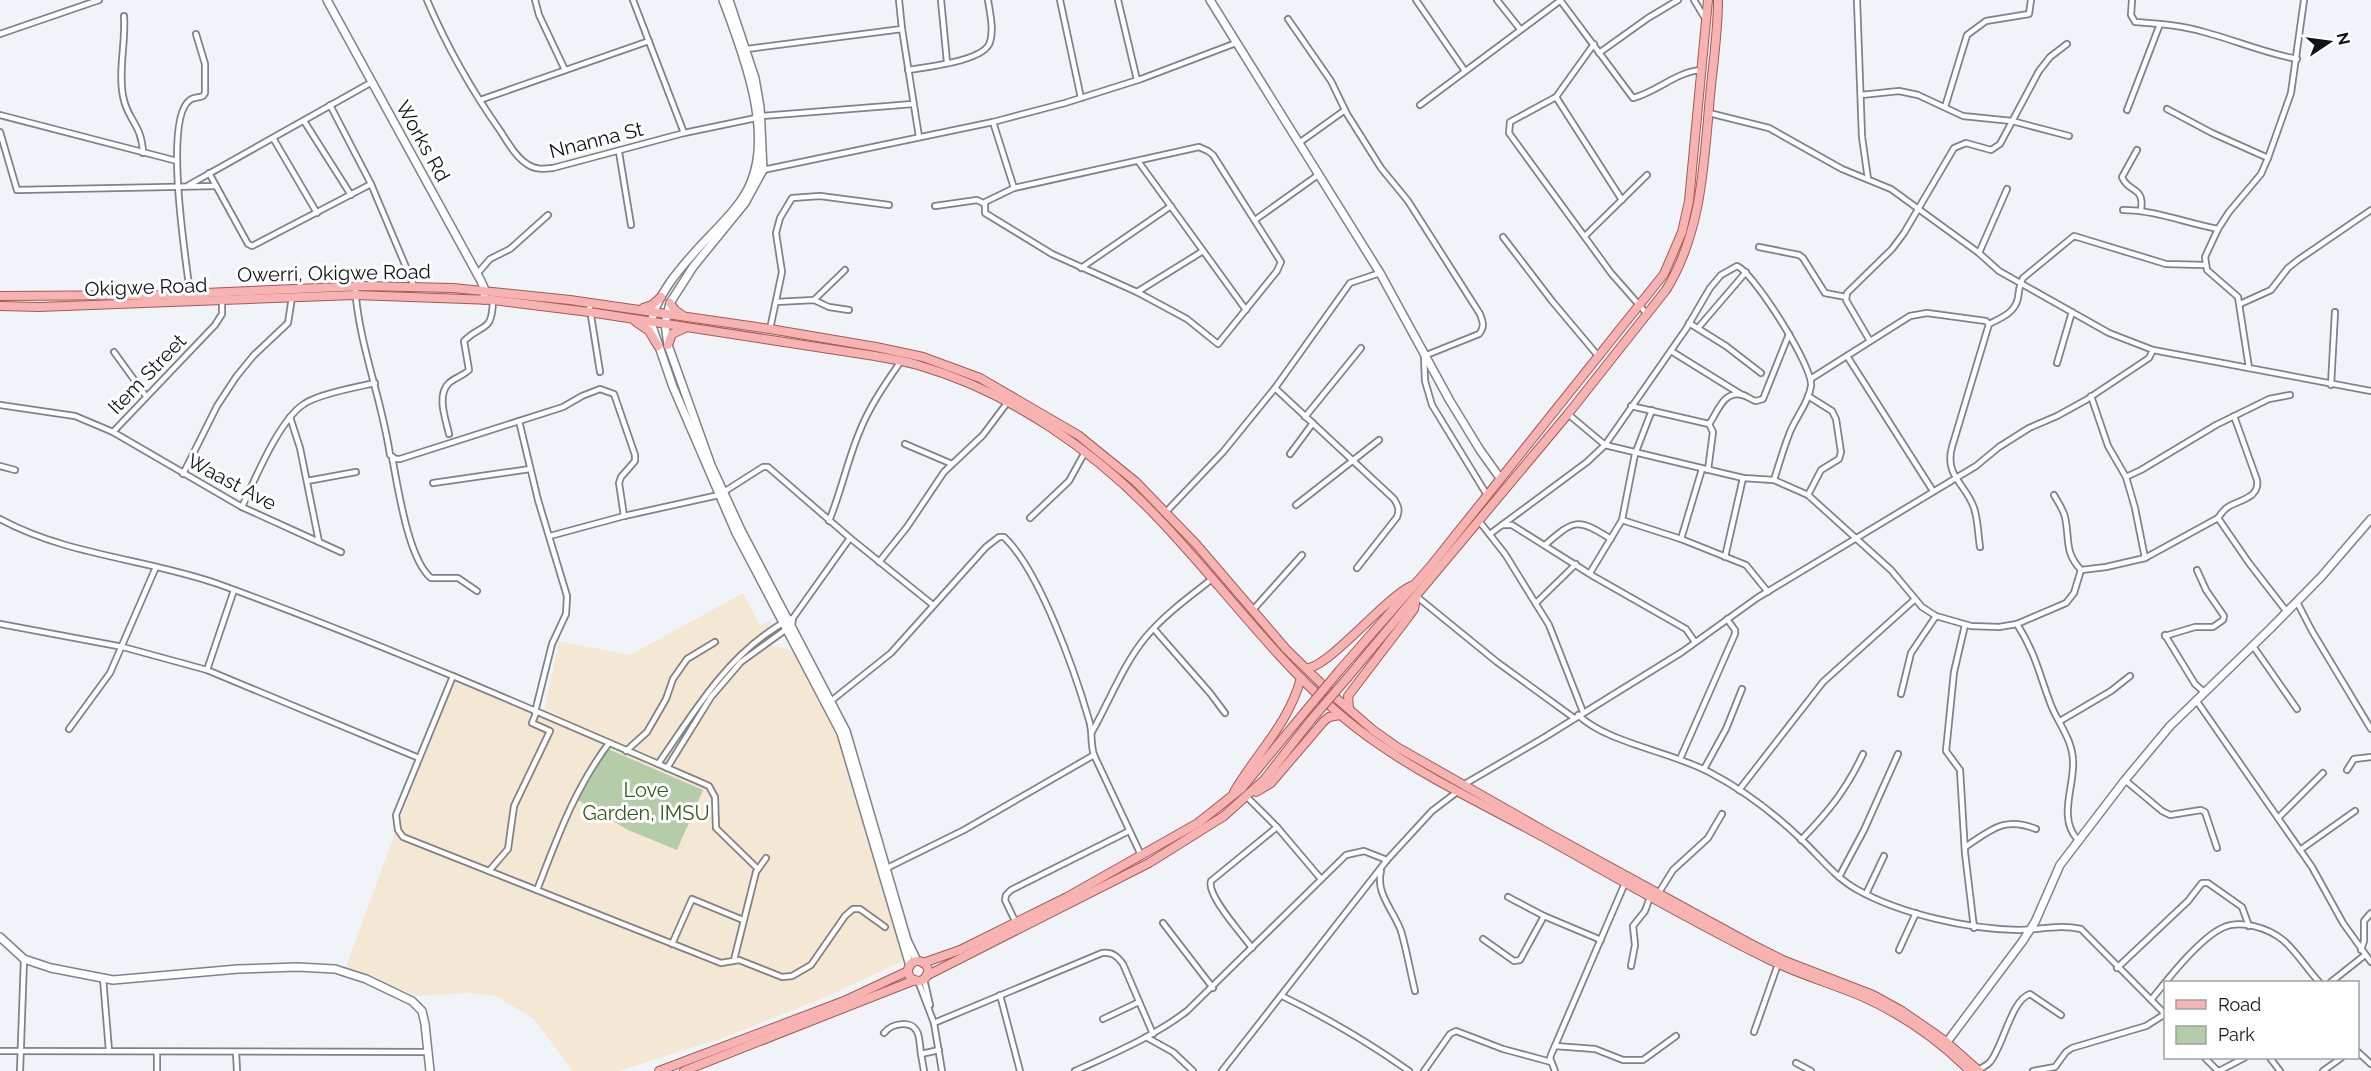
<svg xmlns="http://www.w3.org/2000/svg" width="2371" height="1071" viewBox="0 0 2371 1071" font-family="Raleway,sans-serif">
<rect width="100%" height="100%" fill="#f0f4f8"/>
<polygon fill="#f4e8d4" points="743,593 760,625 769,621 773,627 763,634 772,646 788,649 798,655 832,719 844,748 893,913 903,961 826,997 725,1037 619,1071 573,1071 534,1019 496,996 468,993 418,996 346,967 400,819 457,673 544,711 559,641 630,655"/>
<polygon fill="#b5cca9" points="608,749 703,790 677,850 628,830 578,800"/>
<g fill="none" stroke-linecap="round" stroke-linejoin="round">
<defs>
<g id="street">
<path d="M427 0C447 47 472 91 501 132 508 143 516 157 527 164 535 170 544 169 553 168L684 133 756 118"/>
<polyline points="535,0 539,15 565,70"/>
<polyline points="633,0 684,133"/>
<polyline points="941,0 947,62"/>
<polyline points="1060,0 1081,98"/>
<polyline points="1118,0 1137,80"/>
<polyline points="1416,0 1465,71"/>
<polyline points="1497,0 1520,29"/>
<path d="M1560 0 1633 98C1657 92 1677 71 1702 70"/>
<polyline points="1694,0 1706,20"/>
<polyline points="1857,0 1862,137 1868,179"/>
<path d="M2132 0 2131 15 2135 22C2158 24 2181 25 2204 32 2235 40 2264 53 2297 59"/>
<path d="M124 16C126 42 118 70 123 96 127 120 142 124 143 153"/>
<path d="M1288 19 1331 81 1347 114 1381 168 1408 201 1480 314C1483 322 1485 327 1479 334L1424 356 1425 381 1432 405 1487 495"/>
<polyline points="902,29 919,137"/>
<polyline points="0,34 99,0"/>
<polyline points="1594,44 1556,97 1510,122 1509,133 1611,273 1647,314"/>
<polyline points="747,49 902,29 899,0"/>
<polyline points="1599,53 1648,18 1678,0"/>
<path d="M908 70C926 67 985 61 990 42 994 30 990 13 988 0"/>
<polyline points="1861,95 1899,91 1918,95 1963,116 2012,121 2069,136"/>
<polyline points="1556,97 1622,200"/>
<polyline points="480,100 649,41"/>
<polyline points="330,105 371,184 414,286"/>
<polyline points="1420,105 1561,0"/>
<polyline points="1945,107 1967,35 1986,21 2029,14 2031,0"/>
<polyline points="2167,109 2212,133 2268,158"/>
<polyline points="2127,110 2160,24"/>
<polyline points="1709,113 1769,128 1842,169 1891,189 1979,253 1999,271 2109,333 2153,350 2371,391"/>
<polyline points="0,115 177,161"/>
<polyline points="761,116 913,104"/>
<polyline points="304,121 351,195"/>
<polyline points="993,122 1014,188"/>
<polyline points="0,132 17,190 216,186"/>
<polyline points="273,138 317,213"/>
<polyline points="1299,143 1345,110"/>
<polygon points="1199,147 1208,151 1213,155 1281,262 1277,271 1218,344 1187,319 1137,292 1052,254 985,213 985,202 1014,188"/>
<path d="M2137 150 2122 177C2128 193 2145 186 2141 210"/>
<polyline points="619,152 631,225"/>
<polyline points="1138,161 1246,310"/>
<polyline points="755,169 763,170 993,122 1065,103 1141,79 1236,43"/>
<polyline points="209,173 248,244 252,246 371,184"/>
<polyline points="189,185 372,82"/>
<polyline points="935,206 977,200 985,204"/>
<path d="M2123 210C2155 210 2186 223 2218 229"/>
<polyline points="1255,220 1318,175"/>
<polyline points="1585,236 1647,175"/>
<polyline points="1503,237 1552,301 1599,357"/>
<polyline points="1759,247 1799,255 1803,258 1825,293 1846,297"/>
<polyline points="1979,253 2007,189"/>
<polyline points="1081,268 1171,206"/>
<polyline points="477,274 490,259 510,249 548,215"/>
<path d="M355 286C358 342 382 399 390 455L396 459H400L563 407 582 396 600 389 614 394 635 455V461L621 477 619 483 624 516"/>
<polyline points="1137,292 1203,251"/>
<path d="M190 293C186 260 163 118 190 100 193 97 199 98 203 96L205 93V64L196 34"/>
<polyline points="814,300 845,270"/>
<polyline points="776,302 814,300 829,307 849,310"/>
<polyline points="589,303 600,372"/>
<polyline points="2240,304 2271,290 2288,268 2298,260 2371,210"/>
<polyline points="1689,323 1726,346 1761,373"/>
<path d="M1989 324C2001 318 2015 313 2018 298 2019 291 2019 285 2023 278L2074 236 2166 264 2205 265"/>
<polyline points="1698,328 1746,272"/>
<polyline points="770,329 782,272 776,233 780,218 792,198 820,196 889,205"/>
<polyline points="1870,341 1846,300 1847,293 1892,249 1904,233 1954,148 1966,143 1991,150 2000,144 2039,71 2050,57 2067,44"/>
<polyline points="1671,351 1742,395"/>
<polyline points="114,352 146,396"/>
<polyline points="1847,356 1933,491"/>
<polyline points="2057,363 2072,312"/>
<polyline points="2249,368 2238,297 2207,270 2205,257 2218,229 2229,212 2261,174 2268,158 2291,93 2304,0"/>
<polyline points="1812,378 1910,316 1927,313 1986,321 1989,324"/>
<polyline points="2331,385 2335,312"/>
<path d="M1275 388 1394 499C1398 506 1400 509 1397 517L1357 568"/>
<polyline points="0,405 75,416 113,432 215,325 222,314 222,300"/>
<polyline points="1631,406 1709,424 1713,432 1708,470"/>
<path d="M1568 414 1605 445 1743 478 1774 480 1808 495 1891 570 1922 607 1936 616 1971 626 1999 627 2017 624 2066 603 2074 593 2081 570C2064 552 2070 540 2065 517 2063 509 2058 502 2054 495"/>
<polyline points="290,417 300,448 319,542"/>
<polyline points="1305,417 1361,348"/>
<polyline points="519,421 538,500 567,596 566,614 552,644 535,712"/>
<path d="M1709 424C1718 412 1723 390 1743 395 1747 396 1751 400 1756 401L1763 399 1789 334"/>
<polyline points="113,432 242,507 341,552"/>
<path d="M449 434C446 420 436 395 449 383 454 378 463 376 469 370L464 341C483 322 492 334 493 300"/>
<polyline points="905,444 952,464"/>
<polyline points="1290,454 1313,423"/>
<path d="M392 457C398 487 408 559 431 578H458L477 591"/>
<polyline points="0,466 15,470"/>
<polyline points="183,474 217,406 236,377 254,355 288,323 292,297"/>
<polyline points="2126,477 2141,470 2216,425 2269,399 2290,395"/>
<polyline points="307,481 356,472"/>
<polyline points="433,483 530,469"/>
<polyline points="1808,495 1821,470 1839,459 1841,452 1836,419 1832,411 1808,396"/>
<polyline points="1296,505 1379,440"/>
<path d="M242 507C255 479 279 420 304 404 318 394 357 387 375 383"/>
<polyline points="1165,513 1223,452 1275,388 1350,283 1380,273"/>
<polyline points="1030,518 1069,481 1085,452"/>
<path d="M2218 518C2221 514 2223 510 2228 507 2239 500 2260 498 2257 480L2234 416"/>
<path d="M0 519C68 556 149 559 221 585 386 645 548 716 709 786L715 797 716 828 758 869"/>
<polyline points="1622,520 1681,539 1746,565 1768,592"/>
<path d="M829 521C841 492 847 462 859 433 869 407 885 384 901 361"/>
<polyline points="1479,521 1505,554 1549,625 1583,712"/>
<path d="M1502 525 1587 462 1605 445 1686 329 1710 288 1721 275 1737 266C1754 273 1814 368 1811 386 1809 402 1796 417 1790 432 1784 447 1779 464 1774 480"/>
<polyline points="1490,534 1502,525 1512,525 1593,576 1686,629 1695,642"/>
<polyline points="550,536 624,516 719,495 763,467 768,467 850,538 933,605"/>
<polyline points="1681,539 1702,469"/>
<path d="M1545 545C1575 519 1577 518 1611 539"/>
<path d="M1980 547C1978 534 1978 520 1974 508 1966 484 1944 476 1952 447L1989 324"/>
<polyline points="1725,557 1743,478"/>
<polyline points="2145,558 2218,518 2249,563 2287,612"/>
<polyline points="879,562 907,527 944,472 983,435 1007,403"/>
<polyline points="2081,570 2106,567 2145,558 2135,508 2126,477 2108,446 2091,396"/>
<polyline points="1590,573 1622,520 1635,454 1652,410"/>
<polyline points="1416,596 1497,662 1574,718"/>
<polyline points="2297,602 2312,631 2371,729"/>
<polyline points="1536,603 1576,564"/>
<polyline points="1252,611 1302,555"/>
<polyline points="793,618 850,538"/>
<polyline points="0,624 123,647 207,670 419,758"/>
<path d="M2017 624C2036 654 2039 674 2051 705 2058 723 2072 739 2073 760 2075 786 2057 818 2078 840"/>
<polyline points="1965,625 1954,672 1946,751 1960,770 1965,853 1974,928"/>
<polyline points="1154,629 1210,693 1225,713"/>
<polyline points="2165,635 2195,684 2204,692"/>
<polyline points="2165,636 2195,627 2213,627 2223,620 2224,616 2206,590 2197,570"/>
<polyline points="2253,646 2297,709"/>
<polyline points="207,670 234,590"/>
<polyline points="453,676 396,815 398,830 403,837 721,963 739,960 782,977 792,976 811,965 845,916 853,909 860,909 885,927"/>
<polyline points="1901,694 1911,653 1936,616"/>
<polyline points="2196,700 2312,867 2343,923 2371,962"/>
<path d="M831 701 891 653 986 547 999 537H1004C1040 571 1075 672 1089 720 1093 732 1090 743 1094 755L1141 855"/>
<path d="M1578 715C1609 744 1671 751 1711 773 1743 790 1776 815 1802 840 1820 857 1835 877 1856 889 1900 914 1968 929 2018 930 2039 930 2059 924 2081 929L2166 1015"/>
<polyline points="2060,721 2111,691 2130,676"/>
<polyline points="69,729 110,673 156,567"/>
<path d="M1092 732C1109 702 1123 665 1145 638 1164 615 1189 597 1212 579"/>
<polyline points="626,751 647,732 666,699 673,679 687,659 715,642"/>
<polyline points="1680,759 1735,634 1735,630 1727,619"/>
<path d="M658 764C691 717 721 665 769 632 777 627 785 620 793 618L792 625 741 662 711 697 667 768"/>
<polyline points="1704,769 1726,729 1742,689"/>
<polyline points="2347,770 2354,759 2371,757"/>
<polyline points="2125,780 2162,811 2170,815 2201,810 2205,812 2217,848"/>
<polyline points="1463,785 1545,737 1682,652 1757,598 1976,466 1999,447 2029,428 2057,416 2086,400 2149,358 2153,350"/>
<polyline points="1739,790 1823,682 1914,600"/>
<polyline points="1247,797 1277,827"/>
<polyline points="2278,818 2323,773"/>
<path d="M1801 840C1829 811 1846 790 1863 754"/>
<path d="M1965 847C1991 830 2004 816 2036 829"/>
<polyline points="2300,850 2355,811"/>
<polyline points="887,868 964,830 1094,755"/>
<polyline points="489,871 508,849 514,806 550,731 532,723 536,713"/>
<path d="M1381 871C1375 893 1394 911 1401 931 1407 951 1410 971 1415 991"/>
<polyline points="1839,877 1864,830 1898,754"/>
<path d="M537 890C558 836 574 790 609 743"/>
<polyline points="1658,894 1673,870 1708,838 1722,814"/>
<polyline points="1866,894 1884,856"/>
<polyline points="1508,897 1544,916 1601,940"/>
<polyline points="1016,923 1005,900 1006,895 1011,890 1129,831"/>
<polyline points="1163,923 1213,988"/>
<polyline points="1483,939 1514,961 1520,960 1544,916"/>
<polyline points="672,944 692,899 743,920"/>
<path d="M1252 948C1243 935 1206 895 1211 881L1277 827 1321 879"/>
<polyline points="1899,950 1916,913"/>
<polyline points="2361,950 2364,941 2364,921 2371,913"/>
<polyline points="734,960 756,872 766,858"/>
<polyline points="1631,966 1635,945 1633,926 1645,911 1650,897"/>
<polyline points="2117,968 2188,901 2202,883 2208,883 2242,907 2249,926"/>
<polyline points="103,978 109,1051"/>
<polyline points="924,979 930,1005"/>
<polyline points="918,981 934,1023 942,1071"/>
<polyline points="2331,982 2365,955"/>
<polyline points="1000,995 1020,1071"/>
<path d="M1282 996C1327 1018 1368 1042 1409 1071"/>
<path d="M2151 1000C2168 979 2198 940 2222 928 2241 919 2268 928 2283 940 2297 952 2307 969 2319 982"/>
<polyline points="1103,1019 1139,1002"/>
<path d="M934 1023 1102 953C1113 952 1117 956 1123 964L1153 1034"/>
<polyline points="1754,1032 1778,964"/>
<path d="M884 1033C892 1023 913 1019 918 1034 920 1040 920 1048 921 1054L939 1050"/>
<polyline points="1146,1037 1173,1052 1193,1071"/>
<polyline points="1555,1046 1595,1049 1623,1060 1643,1060 1676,1036"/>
<polyline points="0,1051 428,1052"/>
<polyline points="236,1052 237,1071"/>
<polyline points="2358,1052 2371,1064"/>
<polyline points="921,1054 924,1071"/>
<polyline points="2205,1058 2218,1071"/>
<polyline points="2270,1058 2280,1071"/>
<polyline points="1796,1063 1811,1071"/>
<path d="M1978 1070C1982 1067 1987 1066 1990 1062 2003 1047 2011 1000 2030 994L2061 1015"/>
<polyline points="20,1071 24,959"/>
<polyline points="157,1071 157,1052"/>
<path d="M1075 1071C1114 1053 1153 1037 1187 1011L1346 855 1364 851 1387 860"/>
<polyline points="1222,1071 1387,860 1432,811 1457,792"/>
<polyline points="1424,1071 1450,1034 1456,1031 1503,1049 1551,1062"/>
<polyline points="1555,1071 1550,1058 1551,1055 1625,883"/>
<polyline points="2033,1071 2055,1067 2066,1052 2072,1048 2146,1026 2165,1014"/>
<polyline points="2219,1071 2244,1058"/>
<polyline points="2323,1071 2341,1058"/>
</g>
<g id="secondary">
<polyline points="327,0 481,281 485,290 484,300"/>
<path d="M723 0C742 51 773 129 751 182 742 207 711 233 694 253 677 272 656 297 651 323L673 387 736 533 841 733 910 966"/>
<polyline points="729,0 755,78 760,107 763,170 745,203 693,267 670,303 665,324 668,345 711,465 741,530 846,731 907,940 917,961"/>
<polyline points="1210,0 1380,273 1450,401 1480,450 1500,478"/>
<polyline points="0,937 24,959 51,968 113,980 238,969 297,967 335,969 366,979 412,1001 422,1011 425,1024 430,1071"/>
<polyline points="1947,1042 2022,942 2035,922 2060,865 2125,780 2170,726 2271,628 2321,577 2371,519"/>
</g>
<g id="primary">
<polyline points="0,296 158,295 364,286 453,288 570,300 770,329 876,347 923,357 980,378 1078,435 1136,482 1196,544 1286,649 1336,698 1373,730 1397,747 1548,833 1749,943 1785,961 1873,995 1902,1011 1944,1040 1979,1071"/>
<polyline points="670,303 675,310 682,315"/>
<path d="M0 306 39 307 355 295 493 300 589 312 875 356C890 359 906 361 921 366 1012 393 1095 451 1159 519 1231 594 1291 684 1377 743 1430 780 1489 807 1545 838 1619 879 1692 922 1768 959 1798 974 1830 983 1861 996 1902 1014 1939 1040 1970 1071"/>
<polyline points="643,308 652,305 661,297"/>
<polyline points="636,322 649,331 658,346"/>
<polyline points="668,345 672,334 685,328"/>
<path d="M1307 668C1328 668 1384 599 1411 586"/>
<polyline points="1339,671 1430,567 1664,274 1682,232 1689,201 1708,0"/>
<path d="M1348 677 1568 414 1666 290C1702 232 1704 162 1710 96 1713 64 1718 32 1718 0"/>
<polyline points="1349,708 1348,696 1409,616 1414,609 1416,598"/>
<path d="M1234 792C1258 751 1288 725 1301 678"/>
<polyline points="1256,792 1271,783 1324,721 1329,717 1340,715"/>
<circle cx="918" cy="971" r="10"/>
<polyline points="923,963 960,950 1067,897 1198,823 1242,788 1304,713"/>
<polyline points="926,976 1149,863 1224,816 1264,780 1311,720"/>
<polyline points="659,1071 844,1001 908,971"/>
<polyline points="684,1071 915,980"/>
</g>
</defs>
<use href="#street" stroke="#7f8286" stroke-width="8"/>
<use href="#secondary" stroke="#7f8286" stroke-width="10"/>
<use href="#primary" stroke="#a25a58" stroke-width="10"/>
<use href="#street" stroke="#fff" stroke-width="4.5"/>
<use href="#secondary" stroke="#fff" stroke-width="7"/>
<use href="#primary" stroke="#f7b3b1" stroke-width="8"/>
<defs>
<g id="primary-bridge">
<polyline points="1304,713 1339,671"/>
<polyline points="1311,720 1348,677"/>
</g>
</defs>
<use href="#primary-bridge" stroke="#a25a58" stroke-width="10" stroke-linecap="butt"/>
<use href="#primary-bridge" stroke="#f7b3b1" stroke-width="8"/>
</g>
<g text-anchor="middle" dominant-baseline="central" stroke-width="6" stroke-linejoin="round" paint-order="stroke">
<g font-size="20" fill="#101213" stroke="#fff">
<text transform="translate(596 140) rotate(-14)">Nnanna St</text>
<text transform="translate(423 141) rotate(61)">Works Rd</text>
<text transform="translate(334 273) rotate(-1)">Owerri, Okigwe Road</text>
<text transform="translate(146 287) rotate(-2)">Okigwe Road</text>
<text transform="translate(147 374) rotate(-46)">Item Street</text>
<text transform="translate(232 482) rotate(28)">Waast Ave</text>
</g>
<g font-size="20" fill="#32571c" stroke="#fff">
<text x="646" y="790">Love<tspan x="646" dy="23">Garden, IMSU</tspan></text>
</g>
</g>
<rect x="2164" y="981" width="195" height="78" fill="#ffffff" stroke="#9fa0a1" stroke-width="1.5"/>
<rect x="2176" y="1000" width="30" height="9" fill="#f7b3b1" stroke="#9fa0a1" stroke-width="1.5"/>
<text x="2218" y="1011" font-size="18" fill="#101213">Road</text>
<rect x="2176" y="1026" width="30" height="18" fill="#b5cca9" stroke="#9fa0a1" stroke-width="1.5"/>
<text x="2218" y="1041" font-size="18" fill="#101213">Park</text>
<g transform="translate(2329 42) rotate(77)" stroke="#ffffff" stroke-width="4.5" paint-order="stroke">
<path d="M0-4.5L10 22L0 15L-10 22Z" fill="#101213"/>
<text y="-9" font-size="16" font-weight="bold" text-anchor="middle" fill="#101213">N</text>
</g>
</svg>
